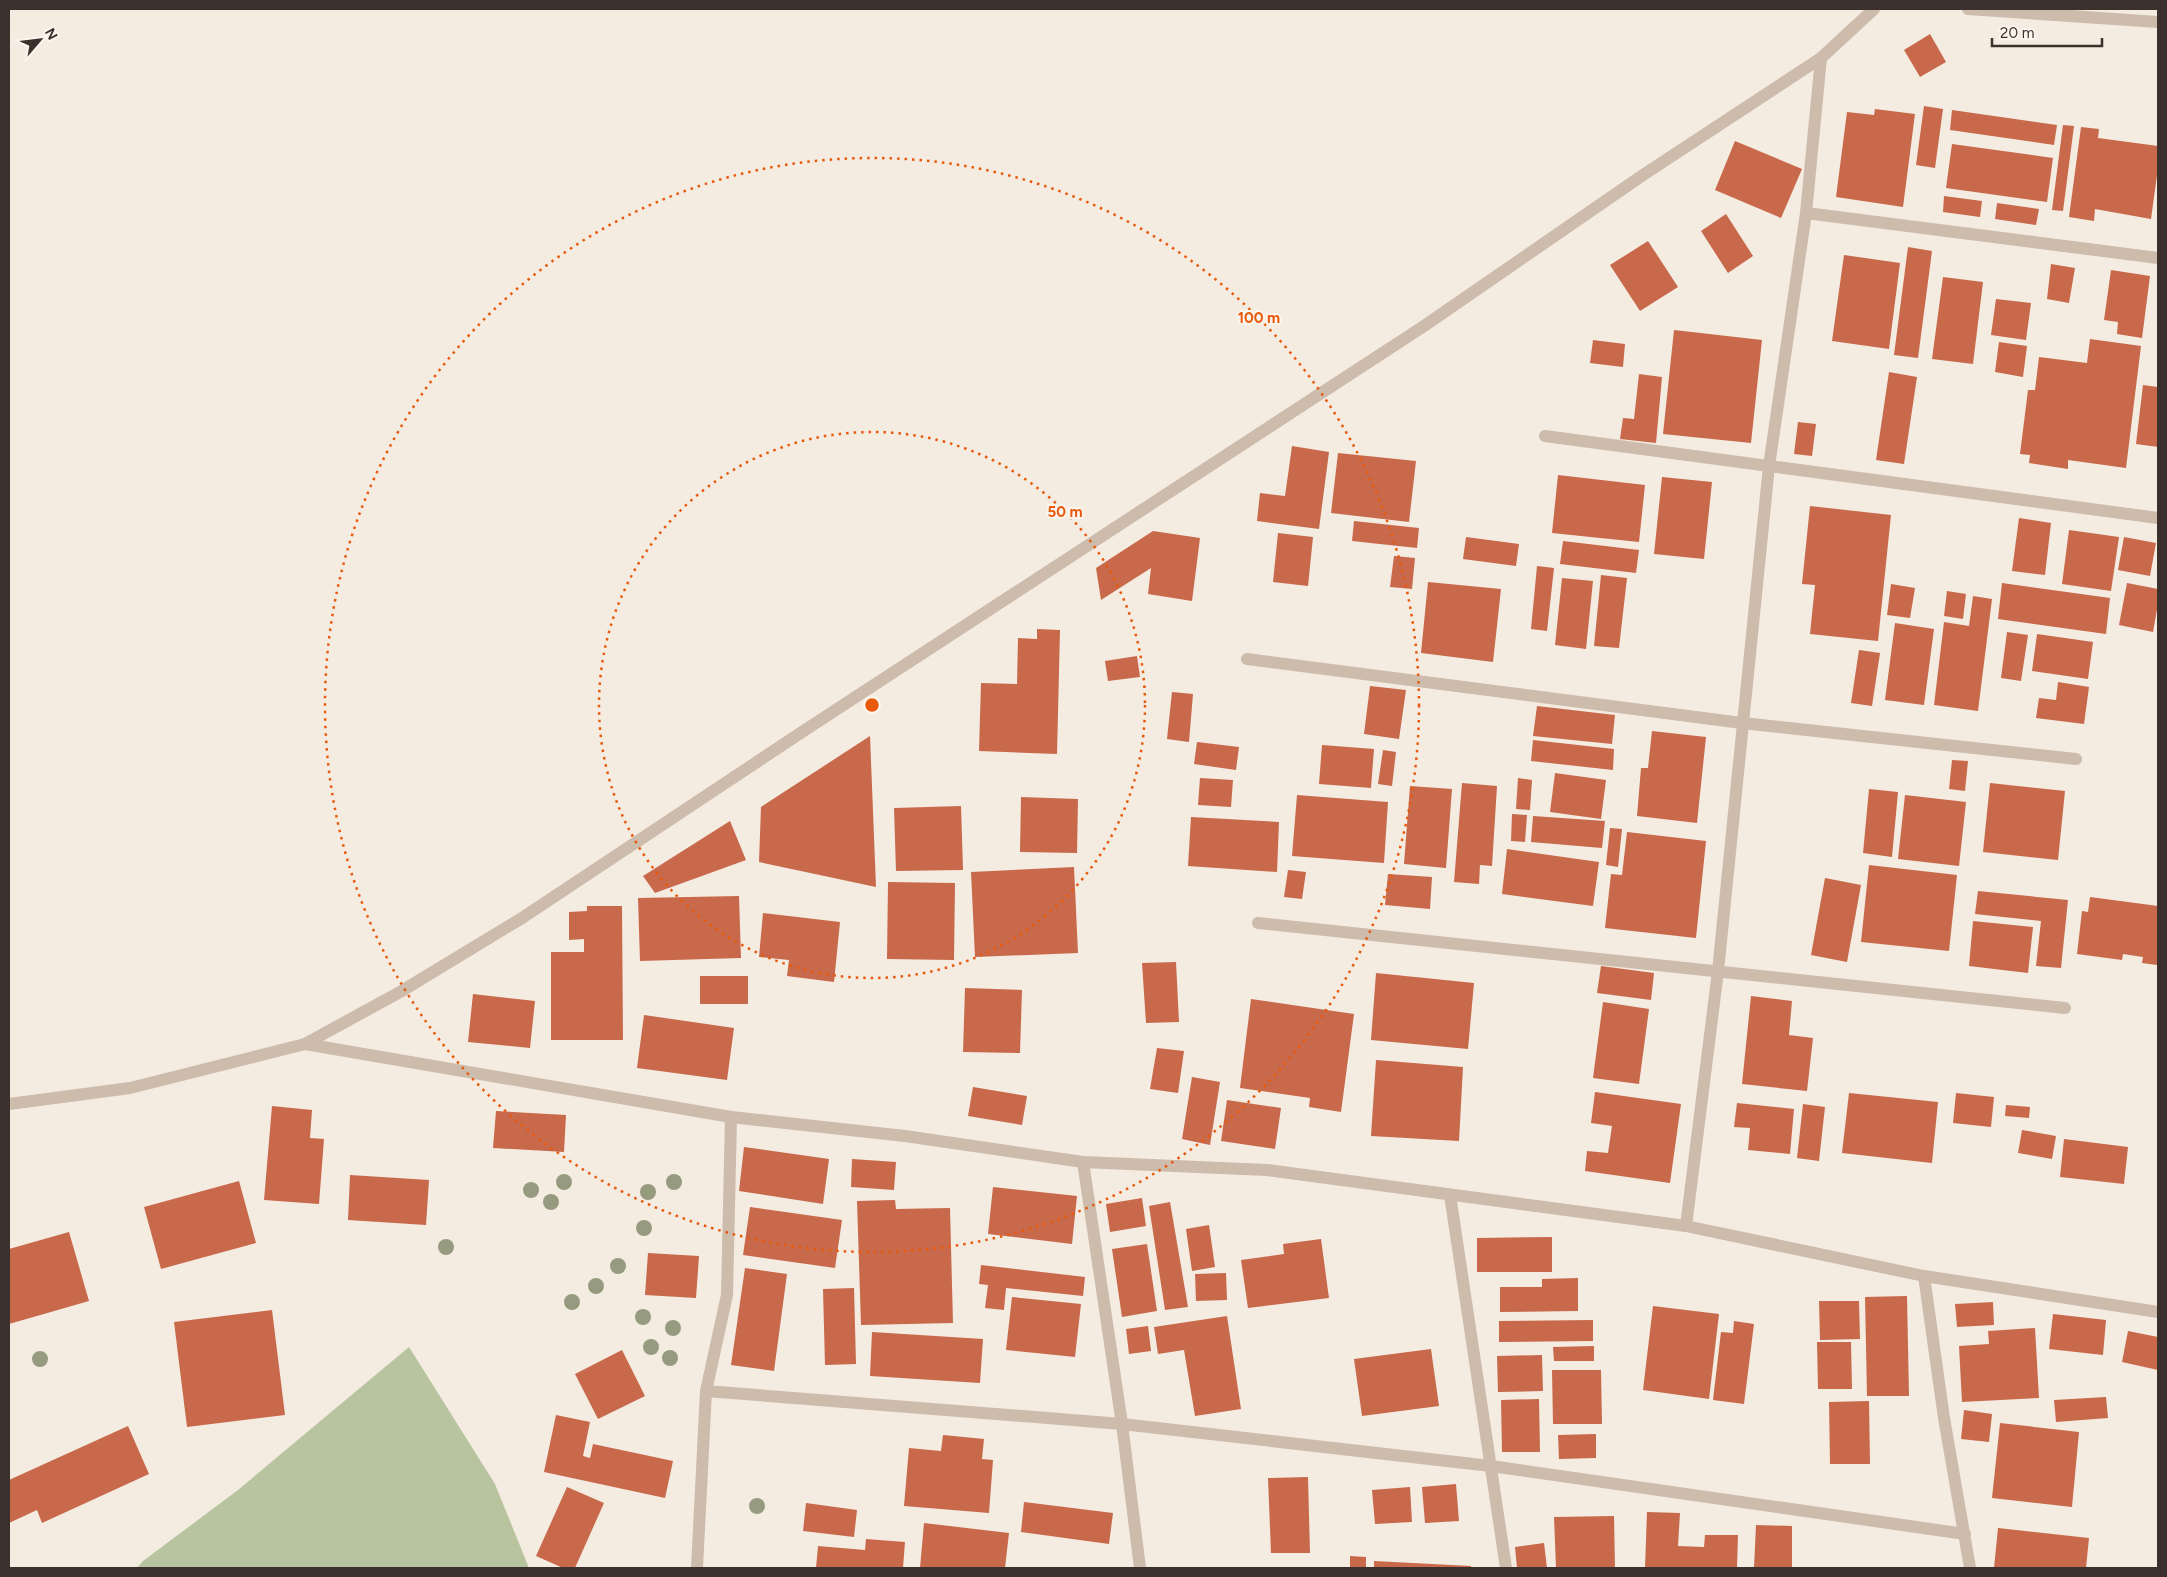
<svg xmlns="http://www.w3.org/2000/svg" width="2167" height="1577" viewBox="0 0 2167 1577" font-family="Figtree,sans-serif">
<rect width="100%" height="100%" fill="#f4ebe1"/>
<polygon fill="#b8c4a0" points="409,1347 495,1484 529,1568 137,1568 143,1561 238,1490"/>
<g fill="#c8694b">
<polygon points="1930,34 1946,62 1920,77 1904,50"/>
<polygon points="1924,106 1943,109 1935,168 1916,165"/>
<polygon points="1875,109 1915,114 1903,207 1836,197 1847,112 1874,115"/>
<polygon points="1952,110 2057,125 2054,145 1950,130"/>
<polygon points="2063,125 2074,126 2063,211 2052,210"/>
<polygon points="2081,127 2099,129 2098,138 2158,146 2158,168 2151,219 2095,209 2094,221 2069,217"/>
<polygon points="1735,141 1802,169 1781,218 1715,190"/>
<polygon points="1952,144 2053,158 2047,202 1946,188"/>
<polygon points="1944,196 1982,201 1980,217 1943,212"/>
<polygon points="1997,203 2039,209 2036,225 1995,219"/>
<polygon points="1726,214 1753,256 1728,273 1701,231"/>
<polygon points="1648,241 1678,287 1640,311 1610,265"/>
<polygon points="1908,247 1932,251 1918,358 1894,355"/>
<polygon points="1844,255 1900,263 1889,349 1832,341"/>
<polygon points="2051,264 2075,268 2069,303 2047,299"/>
<polygon points="2111,270 2150,276 2142,338 2117,334 2118,322 2104,320"/>
<polygon points="1943,277 1983,282 1973,364 1932,359"/>
<polygon points="1996,299 2031,303 2026,340 1991,335"/>
<polygon points="1674,330 1762,340 1751,443 1663,434"/>
<polygon points="2090,339 2141,346 2126,468 2068,460 2068,469 2029,463 2030,455 2020,454 2028,390 2035,390 2039,357 2087,363"/>
<polygon points="1593,340 1625,344 1623,367 1590,363"/>
<polygon points="1999,342 2027,346 2023,377 1995,372"/>
<polygon points="1889,372 1917,377 1904,464 1876,460"/>
<polygon points="1639,374 1662,377 1656,443 1620,439 1623,418 1634,419"/>
<polygon points="2143,385 2158,387 2158,447 2136,444"/>
<polygon points="1798,422 1816,424 1812,456 1794,454"/>
<polygon points="1292,446 1329,452 1319,529 1257,521 1260,493 1285,496"/>
<polygon points="1338,453 1416,461 1409,522 1331,513"/>
<polygon points="1558,475 1645,485 1639,542 1552,533"/>
<polygon points="1662,477 1712,482 1704,559 1654,554"/>
<polygon points="1810,506 1891,515 1878,641 1810,634 1815,585 1802,584"/>
<polygon points="2019,518 2051,523 2045,575 2012,571"/>
<polygon points="1354,521 1419,528 1417,548 1352,541"/>
<polygon points="2069,530 2119,537 2111,591 2062,584"/>
<polygon points="1153,531 1200,538 1192,601 1148,594 1151,568 1101,600 1096,568"/>
<polygon points="1278,533 1313,537 1308,586 1273,582"/>
<polygon points="1466,537 1519,544 1516,566 1463,559"/>
<polygon points="2124,537 2156,543 2150,576 2118,570"/>
<polygon points="1563,541 1639,550 1636,573 1560,564"/>
<polygon points="1394,556 1415,558 1412,589 1390,587"/>
<polygon points="1537,566 1554,568 1547,631 1531,629"/>
<polygon points="1601,575 1627,578 1619,648 1594,646"/>
<polygon points="1562,578 1593,581 1586,649 1555,645"/>
<polygon points="1428,582 1501,589 1493,662 1421,653"/>
<polygon points="2002,583 2110,598 2106,634 1998,619"/>
<polygon points="2127,583 2158,589 2158,604 2153,632 2119,625"/>
<polygon points="1891,584 1915,588 1910,618 1887,615"/>
<polygon points="1947,591 1966,594 1963,619 1944,616"/>
<polygon points="1973,596 1992,599 1978,711 1934,705 1944,622 1969,626"/>
<polygon points="1895,623 1934,629 1924,705 1885,700"/>
<polygon points="1037,629 1060,630 1057,754 979,751 981,683 1017,684 1018,638 1037,639"/>
<polygon points="2007,632 2028,635 2021,681 2001,678"/>
<polygon points="2037,634 2093,642 2088,679 2032,671"/>
<polygon points="1859,650 1880,653 1872,706 1851,703"/>
<polygon points="1137,656 1140,677 1108,681 1105,661"/>
<polygon points="2058,682 2089,687 2084,724 2036,718 2039,698 2056,700"/>
<polygon points="1370,686 1406,690 1399,739 1364,734"/>
<polygon points="1172,692 1193,694 1189,742 1167,739"/>
<polygon points="1537,706 1615,715 1612,744 1533,736"/>
<polygon points="1652,731 1706,737 1697,823 1637,816 1641,768 1648,768"/>
<polygon points="870,736 876,887 759,862 761,807"/>
<polygon points="1533,740 1614,749 1613,770 1531,761"/>
<polygon points="1197,742 1239,747 1236,770 1194,764"/>
<polygon points="1322,745 1374,749 1371,788 1319,784"/>
<polygon points="1383,750 1396,752 1392,786 1378,784"/>
<polygon points="1952,760 1968,761 1965,791 1949,789"/>
<polygon points="1555,773 1606,780 1601,819 1550,812"/>
<polygon points="1200,778 1233,780 1231,807 1198,805"/>
<polygon points="1518,778 1532,780 1530,810 1516,809"/>
<polygon points="1462,783 1497,786 1492,866 1480,865 1479,884 1454,882"/>
<polygon points="1990,783 2065,791 2058,860 1983,852"/>
<polygon points="1410,786 1452,789 1446,868 1404,864"/>
<polygon points="1869,789 1898,792 1892,857 1863,853"/>
<polygon points="1297,795 1388,802 1384,863 1292,856"/>
<polygon points="1905,795 1966,802 1959,866 1898,859"/>
<polygon points="1021,797 1078,799 1077,853 1020,852"/>
<polygon points="961,806 963,870 896,871 894,808"/>
<polygon points="1512,814 1527,815 1525,842 1511,841"/>
<polygon points="1533,816 1605,821 1602,848 1531,842"/>
<polygon points="1191,817 1279,822 1277,872 1188,866"/>
<polygon points="730,821 746,860 655,893 643,876"/>
<polygon points="1610,828 1622,829 1618,867 1606,865"/>
<polygon points="1627,832 1706,841 1696,938 1605,928 1611,874 1622,875"/>
<polygon points="1507,849 1599,862 1593,906 1502,894"/>
<polygon points="1869,865 1957,875 1949,951 1861,942"/>
<polygon points="1074,867 1078,953 975,957 971,872"/>
<polygon points="1288,870 1306,872 1302,899 1284,897"/>
<polygon points="1388,874 1432,877 1430,909 1385,905"/>
<polygon points="1825,878 1861,885 1847,962 1811,955"/>
<polygon points="888,882 955,883 954,960 887,959"/>
<polygon points="1978,891 2068,900 2061,968 2036,966 2041,921 1975,914"/>
<polygon points="739,896 741,958 640,961 638,898"/>
<polygon points="2090,897 2158,906 2157,965 2142,963 2143,957 2123,954 2122,960 2077,954 2082,911 2088,912"/>
<polygon points="587,906 622,906 623,1040 551,1040 551,952 584,952 584,939 569,940 569,912 587,911"/>
<polygon points="763,913 840,922 834,982 787,976 789,960 759,957"/>
<polygon points="1973,921 2033,927 2028,973 1969,966"/>
<polygon points="1176,962 1179,1022 1146,1023 1142,963"/>
<polygon points="1601,966 1654,973 1651,1000 1597,993"/>
<polygon points="1376,973 1474,983 1468,1049 1371,1040"/>
<rect x="700" y="976" width="48" height="28"/>
<polygon points="965,988 1022,990 1020,1053 963,1052"/>
<polygon points="473,994 535,1001 530,1048 468,1042"/>
<polygon points="1751,996 1792,1001 1789,1035 1813,1038 1807,1091 1742,1084"/>
<polygon points="1251,999 1354,1014 1341,1112 1309,1107 1310,1098 1240,1088"/>
<polygon points="1603,1002 1649,1009 1639,1084 1593,1078"/>
<polygon points="644,1015 734,1028 727,1080 637,1068"/>
<polygon points="1157,1048 1184,1051 1178,1093 1150,1089"/>
<polygon points="1376,1060 1463,1067 1459,1141 1371,1136"/>
<polygon points="1192,1077 1220,1082 1210,1145 1182,1139"/>
<polygon points="973,1087 1027,1096 1022,1125 968,1116"/>
<polygon points="1595,1092 1681,1104 1670,1183 1585,1171 1587,1151 1608,1153 1612,1126 1591,1123"/>
<polygon points="1849,1093 1938,1102 1932,1163 1842,1153"/>
<polygon points="1956,1093 1994,1097 1991,1127 1953,1123"/>
<polygon points="1227,1100 1281,1108 1275,1149 1221,1141"/>
<polygon points="1737,1103 1794,1109 1790,1154 1748,1150 1750,1128 1734,1127"/>
<polygon points="1803,1104 1825,1107 1819,1161 1797,1158"/>
<polygon points="2006,1105 2030,1107 2029,1118 2005,1116"/>
<polygon points="272,1106 312,1110 310,1138 324,1139 319,1204 264,1200"/>
<polygon points="496,1111 566,1115 564,1152 493,1148"/>
<polygon points="2022,1130 2056,1136 2052,1159 2018,1153"/>
<polygon points="2064,1139 2128,1147 2124,1184 2060,1177"/>
<polygon points="744,1147 829,1159 823,1204 739,1191"/>
<polygon points="852,1159 896,1162 894,1190 851,1187"/>
<polygon points="350,1175 429,1180 426,1225 348,1220"/>
<polygon points="239,1181 256,1243 161,1269 144,1207"/>
<polygon points="993,1187 1077,1196 1072,1244 988,1234"/>
<polygon points="1142,1198 1146,1226 1110,1232 1106,1204"/>
<polygon points="895,1200 896,1209 950,1208 953,1323 861,1325 857,1201"/>
<polygon points="1170,1202 1188,1307 1165,1310 1149,1206"/>
<polygon points="750,1207 842,1220 835,1268 743,1255"/>
<polygon points="1209,1225 1215,1267 1192,1271 1186,1229"/>
<polygon points="69,1232 89,1301 9,1324 9,1249"/>
<polygon points="1552,1237 1552,1272 1477,1272 1477,1238"/>
<polygon points="1321,1239 1329,1298 1248,1308 1241,1260 1284,1254 1283,1244"/>
<polygon points="1147,1244 1157,1311 1122,1317 1112,1249"/>
<polygon points="648,1253 699,1256 696,1298 645,1295"/>
<polygon points="981,1265 1085,1277 1083,1296 1006,1288 1004,1310 985,1308 988,1285 979,1284"/>
<polygon points="745,1268 787,1274 774,1371 731,1365"/>
<polygon points="1226,1273 1227,1300 1196,1301 1195,1274"/>
<polygon points="1578,1278 1578,1311 1500,1312 1500,1287 1542,1287 1542,1279"/>
<polygon points="854,1288 856,1364 825,1365 823,1289"/>
<polygon points="1907,1296 1909,1396 1867,1396 1865,1297"/>
<polygon points="1012,1297 1081,1304 1075,1357 1006,1350"/>
<polygon points="1819,1301 1859,1301 1860,1339 1820,1340"/>
<polygon points="1993,1302 1994,1325 1957,1327 1955,1304"/>
<polygon points="1653,1306 1719,1314 1709,1399 1643,1390"/>
<polygon points="272,1310 285,1415 187,1427 174,1322"/>
<polygon points="2053,1314 2106,1320 2103,1355 2049,1349"/>
<polygon points="1227,1316 1241,1409 1195,1416 1184,1350 1158,1354 1154,1327"/>
<polygon points="1593,1320 1593,1341 1499,1342 1499,1321"/>
<polygon points="1734,1321 1754,1324 1744,1404 1713,1400 1721,1332 1733,1333"/>
<polygon points="1148,1326 1151,1351 1129,1354 1126,1329"/>
<polygon points="2035,1328 2039,1398 1962,1402 1959,1346 1989,1344 1988,1331"/>
<polygon points="2128,1331 2158,1337 2158,1370 2122,1362"/>
<polygon points="872,1332 983,1339 980,1383 870,1376"/>
<polygon points="1817,1342 1851,1342 1852,1389 1818,1389"/>
<polygon points="1594,1346 1594,1361 1554,1361 1553,1347"/>
<polygon points="1431,1349 1439,1406 1362,1416 1354,1359"/>
<polygon points="622,1350 645,1396 598,1419 575,1374"/>
<polygon points="1542,1355 1543,1391 1498,1392 1497,1356"/>
<polygon points="1552,1370 1601,1370 1602,1424 1553,1424"/>
<polygon points="2106,1397 2108,1418 2056,1422 2054,1400"/>
<polygon points="1539,1399 1540,1452 1502,1452 1501,1400"/>
<polygon points="1869,1401 1870,1464 1830,1464 1829,1402"/>
<polygon points="1964,1410 1992,1414 1989,1442 1961,1439"/>
<polygon points="556,1415 590,1422 583,1456 590,1458 593,1444 673,1461 665,1498 544,1472"/>
<polygon points="2000,1423 2079,1432 2072,1507 1992,1498"/>
<polygon points="128,1426 149,1474 42,1523 37,1510 9,1523 9,1480"/>
<polygon points="1596,1434 1596,1458 1559,1459 1558,1435"/>
<polygon points="943,1435 984,1439 982,1459 993,1460 989,1513 904,1506 909,1448 941,1451"/>
<polygon points="1308,1477 1310,1553 1271,1553 1268,1478"/>
<polygon points="1456,1484 1459,1521 1425,1523 1422,1487"/>
<polygon points="567,1487 604,1503 575,1568 563,1568 536,1556"/>
<polygon points="1410,1487 1412,1522 1375,1524 1372,1490"/>
<polygon points="1024,1502 1113,1513 1109,1544 1021,1532"/>
<polygon points="806,1503 857,1510 854,1537 803,1531"/>
<polygon points="1647,1512 1680,1513 1678,1546 1704,1547 1705,1535 1738,1535 1737,1568 1645,1568"/>
<polygon points="1614,1516 1615,1568 1556,1568 1554,1517"/>
<polygon points="924,1523 1009,1533 1005,1568 920,1568"/>
<polygon points="1756,1525 1792,1526 1792,1568 1754,1568"/>
<polygon points="1998,1528 2089,1538 2086,1568 1994,1568"/>
<polygon points="866,1539 905,1542 903,1568 816,1568 818,1546 865,1550"/>
<polygon points="1544,1543 1547,1568 1517,1568 1515,1547"/>
<polygon points="1350,1556 1366,1557 1366,1568 1350,1568"/>
<polygon points="1374,1561 1471,1566 1471,1568 1374,1568"/>
</g>
<g fill="none" stroke-linecap="round" stroke-linejoin="round">
<g stroke="#cdbbac" stroke-width="12">
<polyline points="1968,9 2158,22"/>
<polyline points="1806,213 2158,258"/>
<polyline points="1545,436 2158,518"/>
<polyline points="1247,659 1742,723 2076,759"/>
<polyline points="1258,923 2065,1008"/>
<polyline points="305,1044 731,1117 905,1136 1083,1162 1267,1170 1686,1226 1924,1276 2158,1312"/>
<polyline points="1083,1162 1122,1424 1140,1568"/>
<polyline points="1450,1195 1506,1568"/>
<polyline points="1686,1226 1718,971 1769,466 1806,213 1821,58"/>
<polyline points="1924,1276 1944,1418 1970,1568"/>
<polyline points="706,1391 1122,1424 1491,1466 1965,1534"/>
<polyline points="697,1568 706,1391 727,1295 731,1117"/>
</g>
<polyline stroke="#cdbbac" stroke-width="12" points="9,1104 130,1088 305,1044 400,992 522,918 802,732 1424,326 1643,175 1821,58 1874,9"/>
</g>
<g fill="#969b7f">
<circle cx="564" cy="1182" r="8"/>
<circle cx="674" cy="1182" r="8"/>
<circle cx="531" cy="1190" r="8"/>
<circle cx="648" cy="1192" r="8"/>
<circle cx="551" cy="1202" r="8"/>
<circle cx="644" cy="1228" r="8"/>
<circle cx="446" cy="1247" r="8"/>
<circle cx="618" cy="1266" r="8"/>
<circle cx="596" cy="1286" r="8"/>
<circle cx="572" cy="1302" r="8"/>
<circle cx="643" cy="1317" r="8"/>
<circle cx="673" cy="1328" r="8"/>
<circle cx="651" cy="1347" r="8"/>
<circle cx="670" cy="1358" r="8"/>
<circle cx="40" cy="1359" r="8"/>
<circle cx="757" cy="1506" r="8"/>
</g>
<g fill="none" stroke="#e8590c" stroke-width="2.5" stroke-dasharray="2.5 5">
<circle cx="872" cy="705" r="273"/>
<circle cx="872" cy="705" r="547"/>
</g>
<circle cx="872" cy="705" r="8" fill="#e8590c" stroke="#fbf5ee" stroke-width="2.5"/>
<g font-size="15" text-anchor="middle" font-weight="bold" fill="#e8590c" stroke="#fbf5ee" stroke-width="4" stroke-linejoin="round" paint-order="stroke">
<text x="1259" y="323">100 m</text>
<text x="1065" y="517">50 m</text>
</g>
<rect width="2167" height="1577" fill="none" stroke="#3b302b" stroke-width="20"/>
<g transform="translate(40 40) rotate(62)" stroke="#fbf5ee" stroke-width="4" paint-order="stroke">
<path d="M0-4L9 19L0 12L-9 19Z" fill="#3b302b"/>
<text y="-8" font-size="14" font-weight="bold" text-anchor="middle" fill="#3b302b">N</text>
</g>
<path d="M1992 38v8h110v-8" fill="none" stroke="#3b302b" stroke-width="2.5"/>
<text x="2000" y="38" font-size="15" fill="#3b302b" stroke="#fbf5ee" stroke-width="4" paint-order="stroke">20 m</text>
</svg>
